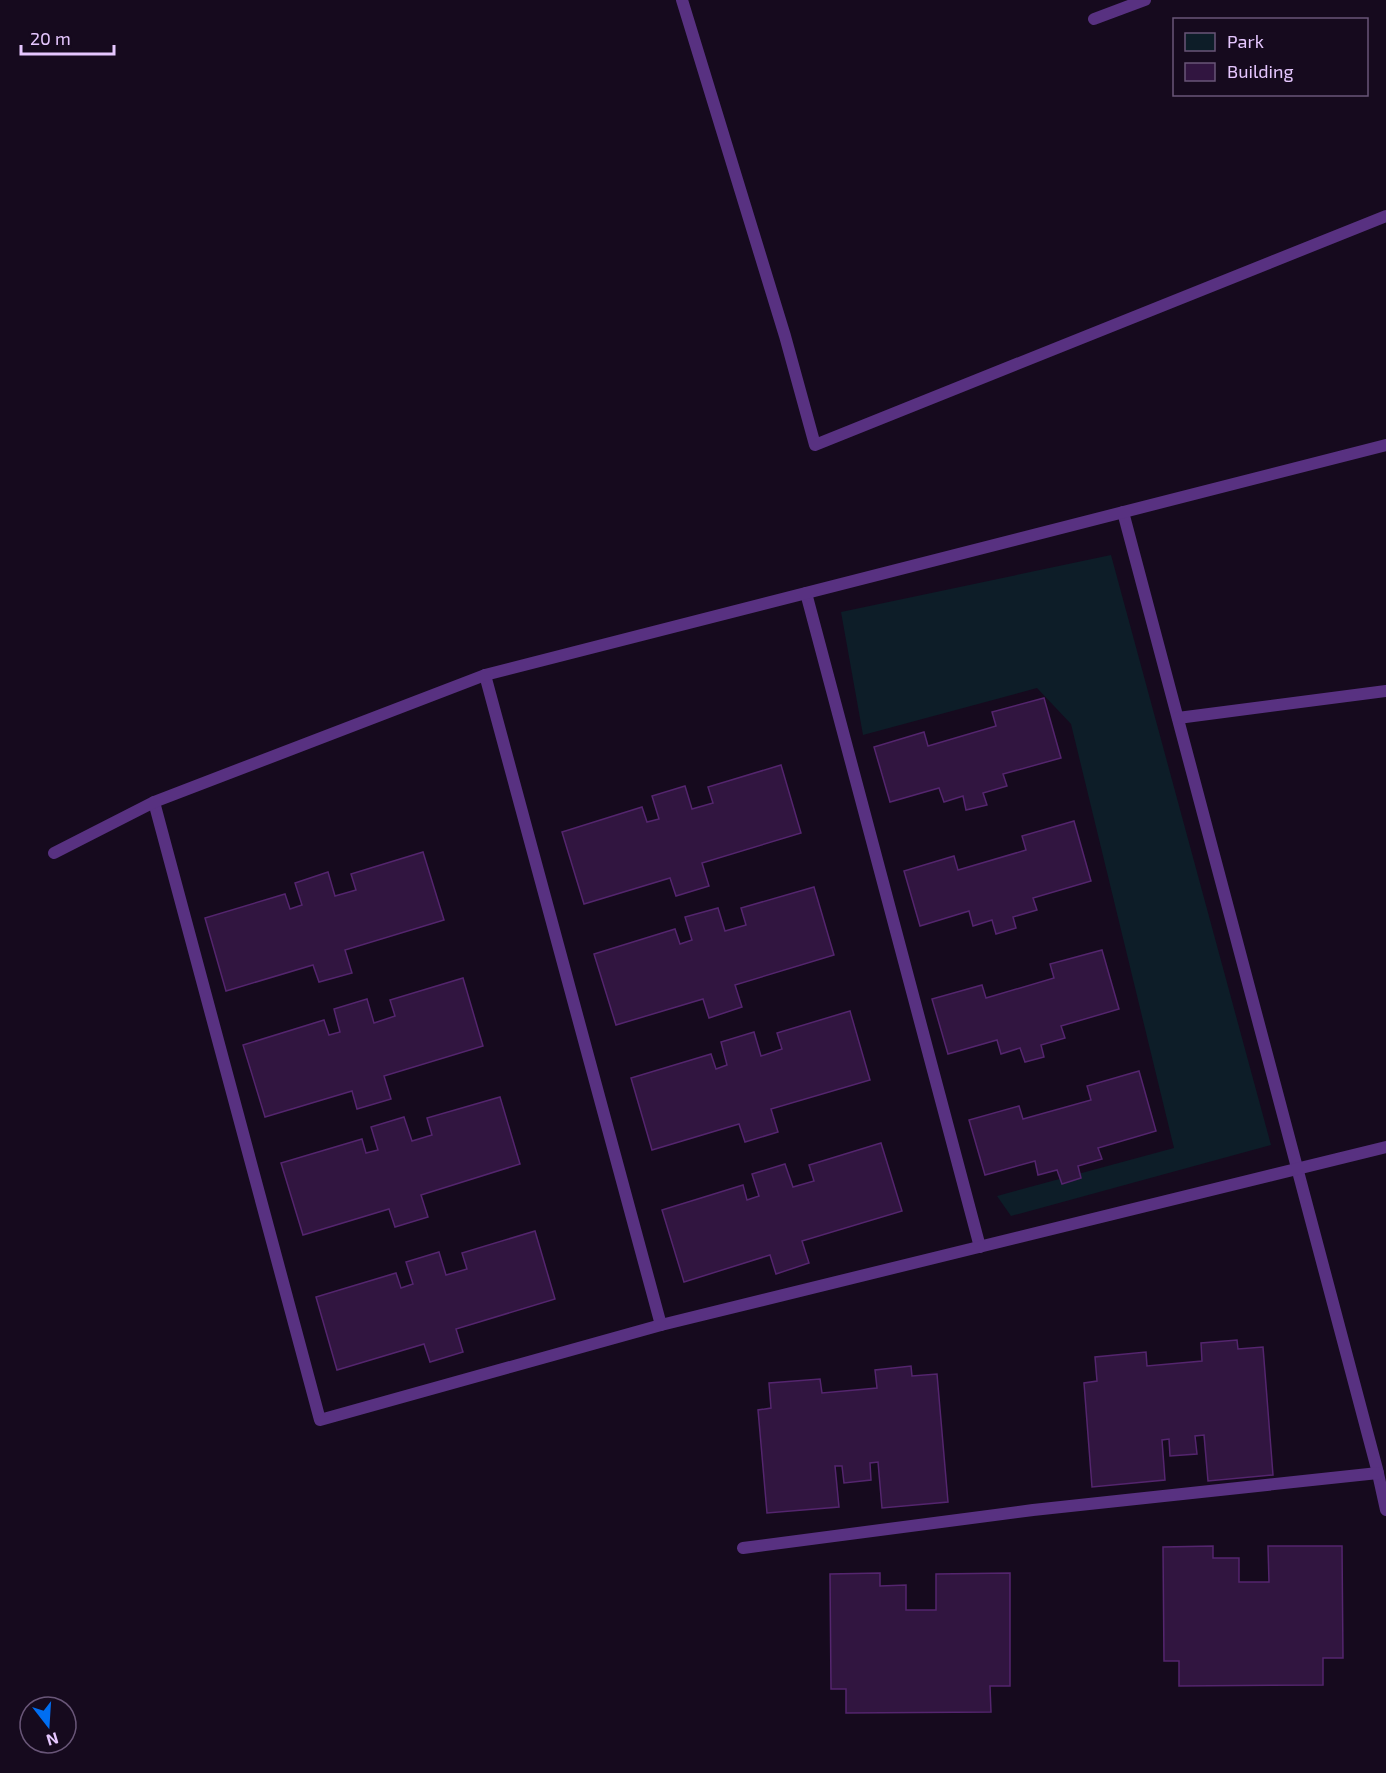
<svg xmlns="http://www.w3.org/2000/svg" width="1386" height="1773" viewBox="0 0 1386 1773" font-family="'Exo 2',sans-serif">
<rect width="100%" height="100%" fill="#160a1e"/>
<polygon fill="#0d1d28" points="1111,555 1271,1145 1011,1216 997,1196 1174,1148 1071,724 1037,688 863,735 841,612"/>
<g fill="#311540" stroke="#54256e" stroke-width="1.5">
<polygon points="1044,698 1061,758 1003,774 1007,786 983,793 987,805 966,810 963,796 944,802 939,788 890,802 874,747 924,732 928,746 996,726 992,712"/>
<polygon points="781,765 801,833 702,863 709,886 676,896 670,878 584,904 562,832 642,807 647,822 659,819 652,796 685,786 692,809 713,803 708,787"/>
<polygon points="1074,821 1091,881 1033,898 1037,910 1013,917 1016,928 996,934 992,920 973,926 969,911 920,926 904,871 954,856 958,870 1026,850 1022,836"/>
<polygon points="423,852 444,920 345,950 352,973 319,982 313,965 226,991 205,918 285,894 290,909 302,905 295,883 328,872 335,896 356,890 351,874"/>
<polygon points="814,887 834,955 735,985 742,1007 709,1018 703,999 616,1025 594,954 675,929 680,944 692,940 685,917 718,908 725,931 746,925 741,908"/>
<polygon points="1102,950 1119,1009 1061,1026 1065,1038 1041,1045 1044,1057 1025,1062 1020,1048 1001,1054 997,1040 948,1054 932,999 982,985 986,998 1054,978 1050,964"/>
<polygon points="463,978 483,1046 384,1076 391,1099 357,1109 352,1091 265,1117 243,1045 324,1020 329,1035 340,1032 334,1009 367,999 374,1023 395,1016 390,1000"/>
<polygon points="850,1011 870,1080 771,1109 778,1132 745,1142 739,1124 652,1150 631,1078 711,1054 716,1069 727,1065 721,1042 754,1032 761,1056 782,1049 777,1033"/>
<polygon points="1139,1071 1156,1131 1098,1148 1102,1159 1078,1166 1081,1178 1062,1184 1057,1170 1038,1175 1035,1161 985,1175 969,1120 1019,1106 1023,1119 1091,1100 1087,1086"/>
<polygon points="500,1097 520,1164 421,1195 428,1217 395,1227 389,1209 303,1235 281,1163 362,1139 366,1153 378,1150 371,1127 404,1117 412,1141 432,1135 427,1118"/>
<polygon points="881,1143 902,1211 802,1241 809,1263 776,1274 770,1255 684,1282 662,1210 743,1185 747,1200 759,1196 752,1174 785,1164 793,1187 814,1181 809,1165"/>
<polygon points="535,1231 555,1299 456,1329 463,1352 430,1362 424,1344 337,1370 316,1297 396,1273 401,1288 413,1284 406,1262 439,1252 446,1275 467,1269 462,1253"/>
<polygon points="1237,1340 1238,1349 1263,1347 1273,1475 1208,1481 1204,1435 1195,1436 1197,1454 1170,1456 1169,1439 1162,1440 1165,1480 1092,1487 1084,1383 1097,1381 1095,1357 1146,1352 1147,1366 1202,1361 1201,1343"/>
<polygon points="911,1366 912,1376 937,1374 948,1502 882,1508 878,1462 870,1463 871,1480 844,1483 842,1466 835,1466 839,1507 767,1513 758,1410 771,1408 769,1383 820,1379 822,1393 877,1388 875,1370"/>
<polygon points="1213,1546 1213,1558 1239,1558 1239,1582 1269,1582 1268,1546 1342,1546 1343,1658 1323,1658 1323,1685 1179,1686 1179,1661 1164,1661 1163,1547"/>
<polygon points="880,1573 880,1586 906,1585 906,1610 936,1610 936,1574 1010,1573 1010,1686 990,1686 991,1712 846,1713 846,1689 831,1689 830,1574"/>
</g>
<g fill="none" stroke-linecap="round" stroke-linejoin="round">
<g stroke="#583181" stroke-width="12">
<polyline points="682,0 785,336 815,445 1386,216"/>
<polyline points="1094,19 1145,0"/>
<polyline points="1123,512 1377,1469 1386,1510"/>
<polyline points="806,593 980,1247"/>
<polyline points="485,675 661,1325"/>
<polyline points="1178,718 1386,691"/>
<polyline points="154,802 320,1420 661,1325 1386,1147"/>
<polyline points="54,853 154,802 485,675 1386,445"/>
<polyline points="743,1548 1033,1510 1378,1473"/>
</g>
</g>
<rect x="1173" y="18" width="195" height="78" fill="#160a1e" stroke="#695678" stroke-width="1.5"/>
<rect x="1185" y="33" width="30" height="18" fill="#0d1d28" stroke="#695678" stroke-width="1.5"/>
<text x="1227" y="48" font-size="18" fill="#e6c7ff">Park</text>
<rect x="1185" y="63" width="30" height="18" fill="#311540" stroke="#695678" stroke-width="1.5"/>
<text x="1227" y="78" font-size="18" fill="#e6c7ff">Building</text>
<g transform="translate(48 1725) rotate(163)"><circle r="28" fill="#160a1e" stroke="#695678" stroke-width="1.5"/>
<path d="M0-4.5L10 22L0 15L-10 22Z" fill="#006ef2"/>
<text y="-9" font-size="16" font-weight="bold" text-anchor="middle" fill="#e6c7ff">N</text>
</g>
<path d="M21 45v9h93v-9" fill="none" stroke="#e6c7ff" stroke-width="3"/>
<text x="30" y="45" font-size="18" fill="#e6c7ff" stroke="#160a1e" stroke-width="4.5" paint-order="stroke">20 m</text>
</svg>
